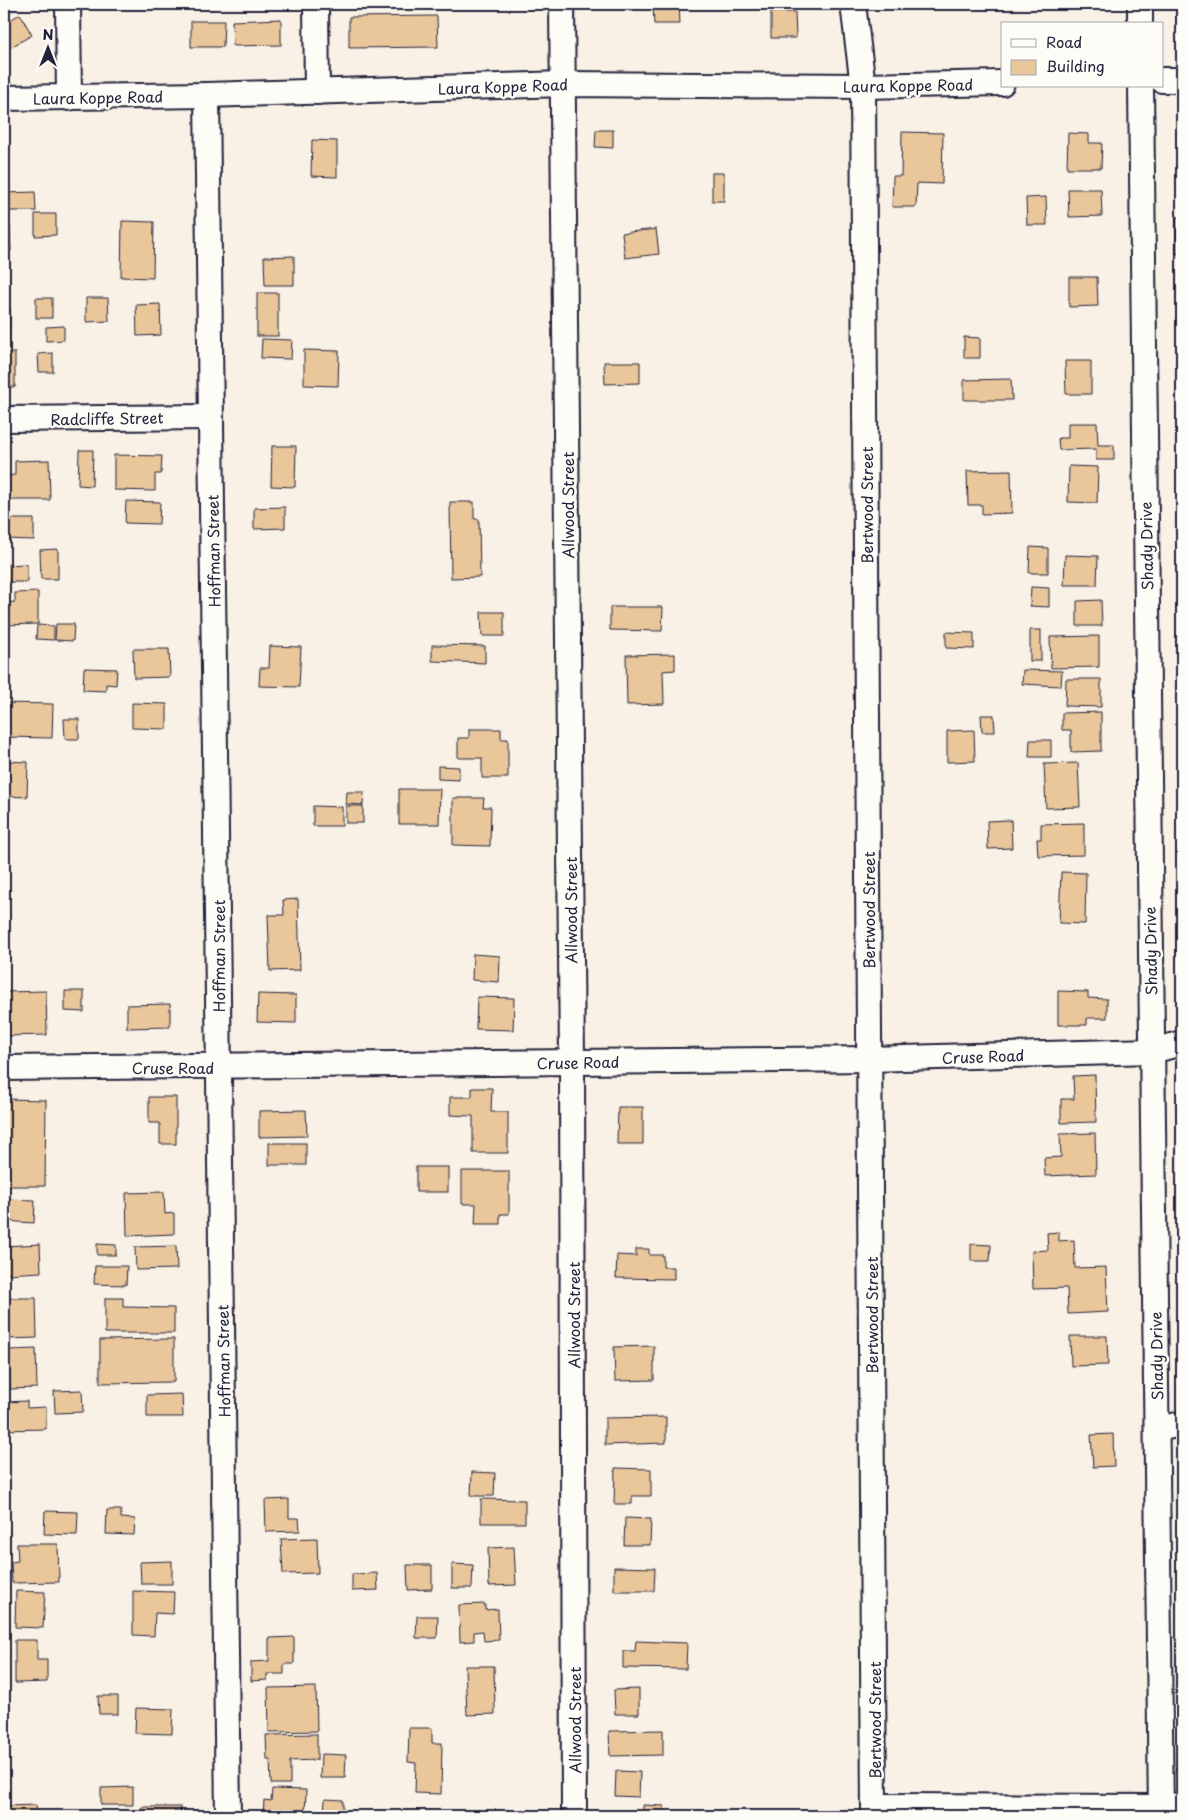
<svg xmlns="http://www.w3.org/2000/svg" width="1186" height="1820" viewBox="0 0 1186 1820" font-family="'Playpen Sans',sans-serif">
<rect width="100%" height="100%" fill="#f9f1e5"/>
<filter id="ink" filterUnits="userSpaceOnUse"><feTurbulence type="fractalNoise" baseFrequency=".02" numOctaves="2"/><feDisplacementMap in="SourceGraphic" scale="10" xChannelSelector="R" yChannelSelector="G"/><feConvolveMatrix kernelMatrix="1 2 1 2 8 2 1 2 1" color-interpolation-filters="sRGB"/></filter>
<g filter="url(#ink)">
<g fill="#eac69b" stroke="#22223b">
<polygon points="653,4 679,4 680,24 654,24"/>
<rect x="1177" y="4" width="5" height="21"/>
<polygon points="771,12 795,12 796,38 771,38"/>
<polygon points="20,14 32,35 4,51 4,24"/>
<polygon points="437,16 438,47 349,48 349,17"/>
<polygon points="281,19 281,45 233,46 232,21"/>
<polygon points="191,21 224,21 223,47 191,47"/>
<polygon points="596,130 613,130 613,148 595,147"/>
<polygon points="902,132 943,133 942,184 917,183 916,207 892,207 893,176 901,176"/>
<polygon points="1068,133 1089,134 1089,143 1102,143 1101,168 1067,168"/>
<polygon points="312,140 337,141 337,177 311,176"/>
<rect x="712" y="173" width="12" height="28"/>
<polygon points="1068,189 1101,189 1102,216 1069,217"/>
<polygon points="35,192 36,211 4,211 4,193"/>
<polygon points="1046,197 1047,225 1027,225 1026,198"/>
<polygon points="35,214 56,214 56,235 35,236"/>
<polygon points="1176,217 1182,217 1182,253 1176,254"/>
<polygon points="122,221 154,222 153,278 121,277"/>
<polygon points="4,227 10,227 11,251 4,252"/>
<polygon points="656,229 659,254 625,258 622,233"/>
<polygon points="294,256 294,285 265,285 264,257"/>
<polygon points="1069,277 1097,277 1098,306 1069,307"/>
<rect x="257" y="293" width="21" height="43"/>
<rect x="36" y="298" width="16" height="20"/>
<polygon points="86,298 108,298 109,321 86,322"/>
<polygon points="160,304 161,335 137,336 136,305"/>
<polygon points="4,309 10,309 9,341 4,341"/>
<polygon points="64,326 64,340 46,341 46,327"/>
<polygon points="964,337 980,338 980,358 964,358"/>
<polygon points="262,339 292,340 291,359 261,358"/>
<polygon points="304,350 339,351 338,386 304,385"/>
<rect x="4" y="353" width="11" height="34"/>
<polygon points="53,353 53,372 39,372 38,354"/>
<polygon points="1065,361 1091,361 1091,394 1066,394"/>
<polygon points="604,362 640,362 640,383 605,384"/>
<polygon points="1011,379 1012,400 964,400 964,380"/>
<polygon points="1068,423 1097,423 1098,445 1114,445 1114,460 1096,460 1096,449 1059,450 1058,438 1068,438"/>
<polygon points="272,446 296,446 295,487 271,486"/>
<polygon points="79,450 93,450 92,486 78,485"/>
<polygon points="114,455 162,456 161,474 155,474 155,491 114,490"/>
<polygon points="49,460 50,500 4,500 4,476 15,475 15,461"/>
<polygon points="1069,466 1098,467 1097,503 1068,502"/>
<polygon points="1011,470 1012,513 982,514 982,505 968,505 967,471"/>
<polygon points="126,501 160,502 159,524 125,523"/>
<polygon points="450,502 474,502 474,519 479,519 480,577 451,578"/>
<polygon points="285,507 285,528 254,529 254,508"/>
<polygon points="5,519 34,519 34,540 4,539"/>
<polygon points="1030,547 1048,548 1048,573 1029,573"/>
<polygon points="58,549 58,579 41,579 40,550"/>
<polygon points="1065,555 1098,556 1097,585 1064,585"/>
<polygon points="27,564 27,582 4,582 4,565"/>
<polygon points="1031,587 1049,588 1049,607 1030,606"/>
<polygon points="38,592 38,624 4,625 4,603 15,602 15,593"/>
<polygon points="1101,600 1102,626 1077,626 1077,601"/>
<polygon points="610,607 663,607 662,631 610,630"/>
<polygon points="481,612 504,612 504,636 482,636"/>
<polygon points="56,624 74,624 73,641 55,640"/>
<polygon points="37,625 54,626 54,640 36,639"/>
<rect x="1030" y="630" width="11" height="31"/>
<polygon points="946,632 974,633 974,649 946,648"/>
<polygon points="1099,636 1099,667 1051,668 1050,637"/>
<polygon points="1178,636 1182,636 1182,658 1179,658"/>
<polygon points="432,645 485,646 485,663 432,661"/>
<polygon points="270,646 301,647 299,687 259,686 260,668 269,668"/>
<polygon points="133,649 169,649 170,677 134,678"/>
<polygon points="675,654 675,670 663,671 664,704 627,705 626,655"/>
<polygon points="84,668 117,669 116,685 106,684 106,691 83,690"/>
<polygon points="1023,670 1062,671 1061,686 1022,684"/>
<polygon points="1066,679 1101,679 1101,707 1065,706"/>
<polygon points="4,703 53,704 52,738 4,737"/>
<polygon points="132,703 167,704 167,729 132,728"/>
<polygon points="1101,712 1101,751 1071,752 1071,730 1062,730 1062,713"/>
<polygon points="981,715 994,715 995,732 982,732"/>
<polygon points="64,719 79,719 79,739 65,739"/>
<polygon points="469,729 501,729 501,739 508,739 508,778 482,778 482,758 458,758 458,738 469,738"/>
<polygon points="974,730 975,761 947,762 947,731"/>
<polygon points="1030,740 1051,740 1051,757 1029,757"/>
<polygon points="4,761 28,762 27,797 4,796"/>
<polygon points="1078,763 1080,807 1046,808 1044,764"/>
<polygon points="438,766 459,767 459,780 438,779"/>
<polygon points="399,789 440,789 439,824 399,824"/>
<polygon points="347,792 364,792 363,805 346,804"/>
<polygon points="453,798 484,798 483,807 491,807 490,846 453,845"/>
<polygon points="313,806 342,807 342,826 313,826"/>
<rect x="346" y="806" width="17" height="17"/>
<polygon points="1011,820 1012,848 988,849 987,821"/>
<polygon points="1084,823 1084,855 1038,856 1037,839 1041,839 1041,824"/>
<polygon points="1061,872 1086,873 1085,924 1059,923"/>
<polygon points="298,899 300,970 270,971 268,915 284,915 283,900"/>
<polygon points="473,954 500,956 499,982 472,980"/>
<polygon points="46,991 47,1035 4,1036 4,992"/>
<polygon points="65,991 84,991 84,1012 65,1011"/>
<polygon points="1058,991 1088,992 1088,998 1107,999 1107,1018 1087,1018 1087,1025 1058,1025"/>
<polygon points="258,994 296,995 296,1023 257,1022"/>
<polygon points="477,997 514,998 513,1030 476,1029"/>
<polygon points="170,1004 170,1027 127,1028 127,1005"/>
<polygon points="1095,1075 1096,1122 1061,1123 1061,1099 1074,1099 1073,1076"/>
<polygon points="472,1088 492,1088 491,1112 508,1112 508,1153 473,1153 473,1116 450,1115 450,1097 472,1097"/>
<polygon points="149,1097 176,1097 176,1144 160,1144 160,1123 149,1123"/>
<polygon points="4,1099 46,1100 45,1186 4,1186"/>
<polygon points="618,1107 643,1107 643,1144 617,1144"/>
<polygon points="306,1110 307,1136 259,1137 259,1111"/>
<polygon points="1095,1133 1096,1174 1045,1176 1044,1158 1061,1157 1060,1134"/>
<rect x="269" y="1143" width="37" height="22"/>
<rect x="416" y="1167" width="32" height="25"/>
<polygon points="462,1171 509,1171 509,1214 500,1214 500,1224 475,1224 476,1204 462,1204"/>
<polygon points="164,1192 165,1214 174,1213 174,1234 127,1236 126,1193"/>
<polygon points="5,1199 35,1200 34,1223 4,1221"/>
<polygon points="1059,1232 1059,1241 1074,1240 1075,1268 1106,1267 1108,1312 1068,1314 1067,1288 1033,1289 1032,1251 1048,1250 1047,1233"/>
<polygon points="40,1244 41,1272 6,1274 5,1246"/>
<polygon points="97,1244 116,1245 116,1255 97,1255"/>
<polygon points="971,1244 991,1245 990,1261 971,1261"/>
<polygon points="176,1246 177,1269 136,1270 135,1247"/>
<polygon points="636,1249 649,1249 649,1255 663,1255 663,1267 674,1267 674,1279 616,1278 617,1255 636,1256"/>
<polygon points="95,1266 127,1266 126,1285 94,1284"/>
<polygon points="7,1298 36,1298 37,1338 8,1339"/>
<polygon points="105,1298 123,1298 123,1307 174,1308 174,1333 105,1333"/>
<polygon points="1070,1336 1107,1336 1108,1365 1071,1366"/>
<polygon points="174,1339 174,1382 100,1383 100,1340"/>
<polygon points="654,1346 654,1380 615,1381 614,1347"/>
<polygon points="36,1349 37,1388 10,1389 9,1350"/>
<polygon points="82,1390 83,1412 55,1413 54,1391"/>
<polygon points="182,1394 183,1417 147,1417 147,1395"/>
<polygon points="27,1401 27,1408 46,1407 46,1429 4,1430 4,1402"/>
<polygon points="666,1417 666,1443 605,1445 605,1418"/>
<polygon points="1113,1434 1114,1466 1093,1467 1091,1435"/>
<polygon points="615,1468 651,1469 651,1496 632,1496 632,1504 614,1504"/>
<polygon points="472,1472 495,1473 494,1496 471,1496"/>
<polygon points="289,1499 289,1518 299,1518 300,1531 266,1532 265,1500"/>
<polygon points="481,1499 525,1500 525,1523 481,1523"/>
<polygon points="107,1510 121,1510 121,1518 135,1519 134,1535 106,1534"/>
<polygon points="45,1511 78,1512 77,1535 44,1534"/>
<polygon points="625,1518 651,1519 650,1545 624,1545"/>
<polygon points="317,1538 318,1573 283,1574 281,1539"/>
<polygon points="17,1544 58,1544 59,1582 12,1583 11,1562 18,1561"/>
<polygon points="514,1547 516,1585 489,1586 488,1548"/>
<polygon points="172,1561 172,1584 141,1584 140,1562"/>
<polygon points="452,1564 473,1565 472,1588 452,1588"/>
<polygon points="407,1565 432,1565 432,1589 408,1590"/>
<polygon points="614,1567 655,1568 654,1591 614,1591"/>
<polygon points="377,1573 378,1590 352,1591 352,1574"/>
<polygon points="16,1591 45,1592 43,1628 15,1627"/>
<polygon points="133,1591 174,1592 173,1614 155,1613 154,1636 133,1635"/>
<polygon points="485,1604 485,1610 498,1609 499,1640 484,1641 483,1631 474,1632 474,1641 460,1642 459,1605"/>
<polygon points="417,1616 438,1616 437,1638 416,1638"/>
<polygon points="294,1637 294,1664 284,1664 284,1674 267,1674 267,1680 251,1681 251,1662 269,1661 269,1638"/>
<polygon points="15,1640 37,1640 37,1660 47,1660 47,1682 15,1683"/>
<polygon points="636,1641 687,1643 686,1669 623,1668 623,1651 635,1651"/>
<polygon points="465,1666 494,1666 495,1714 467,1715"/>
<polygon points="316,1687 317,1731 269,1732 268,1688"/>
<polygon points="639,1689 639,1714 615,1714 614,1690"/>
<polygon points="98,1696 118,1696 118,1714 99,1714"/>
<polygon points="136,1708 173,1709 172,1734 135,1733"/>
<polygon points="409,1728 432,1728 432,1743 442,1743 441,1794 415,1793 416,1763 408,1762"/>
<polygon points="663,1730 663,1755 610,1756 609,1731"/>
<polygon points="317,1734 317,1760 290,1761 290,1784 271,1784 270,1760 267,1760 266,1735"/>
<polygon points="321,1754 346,1755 345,1778 320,1778"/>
<polygon points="616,1771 640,1772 639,1797 615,1796"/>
<polygon points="133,1787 133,1805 101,1805 101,1788"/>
<polygon points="272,1789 306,1790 305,1816 263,1816 264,1800 271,1801"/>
<polygon points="325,1799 343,1800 343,1816 324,1816"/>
<polygon points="36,1805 37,1816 4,1816 4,1806"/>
<polygon points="643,1805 664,1806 664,1816 622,1816 622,1811 643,1812"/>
<rect x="142" y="1807" width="38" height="9"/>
</g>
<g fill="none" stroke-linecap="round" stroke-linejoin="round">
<defs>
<g id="minor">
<polyline points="68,4 69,98"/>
<polyline points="316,4 317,92"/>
<polyline points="562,4 572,1062 574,1816"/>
<polyline points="853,4 863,86 874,1816"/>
<polyline points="1140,4 1140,24"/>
<polyline points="1162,80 1182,80"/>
<polyline points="1141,86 1161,1816"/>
<polyline points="207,95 228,1816"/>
<polyline points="4,98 207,95 563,84 863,86 1002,83"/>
<polyline points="4,419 209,417"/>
<polyline points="4,1068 869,1059 1152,1051 1182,1043"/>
<polyline points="1157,1429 1182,1424"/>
<polyline points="874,1806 1160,1807 1182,1805"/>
</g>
</defs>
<use href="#minor" stroke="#22223b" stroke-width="28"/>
<use href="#minor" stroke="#fdfcf7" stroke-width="24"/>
</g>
</g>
<g text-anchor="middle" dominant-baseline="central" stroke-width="5" stroke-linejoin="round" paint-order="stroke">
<g font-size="15" fill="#22223b" stroke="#fdfcf7">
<text transform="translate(908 85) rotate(-1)">Laura Koppe Road</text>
<text transform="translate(503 86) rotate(-2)">Laura Koppe Road</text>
<text transform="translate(98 97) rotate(-1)">Laura Koppe Road</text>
<text transform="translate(107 418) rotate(-1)">Radcliffe Street</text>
<text transform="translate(567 505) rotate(-90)">Allwood Street</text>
<text transform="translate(866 505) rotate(-90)">Bertwood Street</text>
<text transform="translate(1146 546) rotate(-91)">Shady Drive</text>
<text transform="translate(213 551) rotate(-91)">Hoffman Street</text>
<text transform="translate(570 910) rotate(-90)">Allwood Street</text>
<text transform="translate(868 910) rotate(-90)">Bertwood Street</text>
<text transform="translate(1150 951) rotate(-91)">Shady Drive</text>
<text transform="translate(218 956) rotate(-90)">Hoffman Street</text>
<text transform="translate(983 1056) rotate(-2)">Cruse Road</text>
<text transform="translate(578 1062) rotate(-1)">Cruse Road</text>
<text x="173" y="1067">Cruse Road</text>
<text transform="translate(573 1315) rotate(-90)">Allwood Street</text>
<text transform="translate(871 1315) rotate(-90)">Bertwood Street</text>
<text transform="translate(1156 1356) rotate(-91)">Shady Drive</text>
<text transform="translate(223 1361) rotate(-91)">Hoffman Street</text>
<text transform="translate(574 1720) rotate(-90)">Allwood Street</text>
<text transform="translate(874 1720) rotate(-90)">Bertwood Street</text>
</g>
</g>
<rect width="1186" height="1820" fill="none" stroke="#fdfcf7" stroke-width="20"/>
<rect x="10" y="10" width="1166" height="1800" fill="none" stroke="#22223b" stroke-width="2" filter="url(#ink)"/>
<rect x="1001" y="22" width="162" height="65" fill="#fdfcf7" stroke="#a5a5ac"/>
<rect x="1011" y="39" width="25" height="8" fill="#fdfcf7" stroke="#a5a5ac"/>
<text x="1046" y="48" font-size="15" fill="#22223b">Road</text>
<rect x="1011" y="60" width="25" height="15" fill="#eac69b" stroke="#a5a5ac"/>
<text x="1046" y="72" font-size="15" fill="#22223b">Building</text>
<g transform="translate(48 48)" stroke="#fdfcf7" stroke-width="4" paint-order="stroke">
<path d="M0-4L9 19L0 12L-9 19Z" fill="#22223b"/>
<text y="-8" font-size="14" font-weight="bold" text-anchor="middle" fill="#22223b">N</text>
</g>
</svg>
